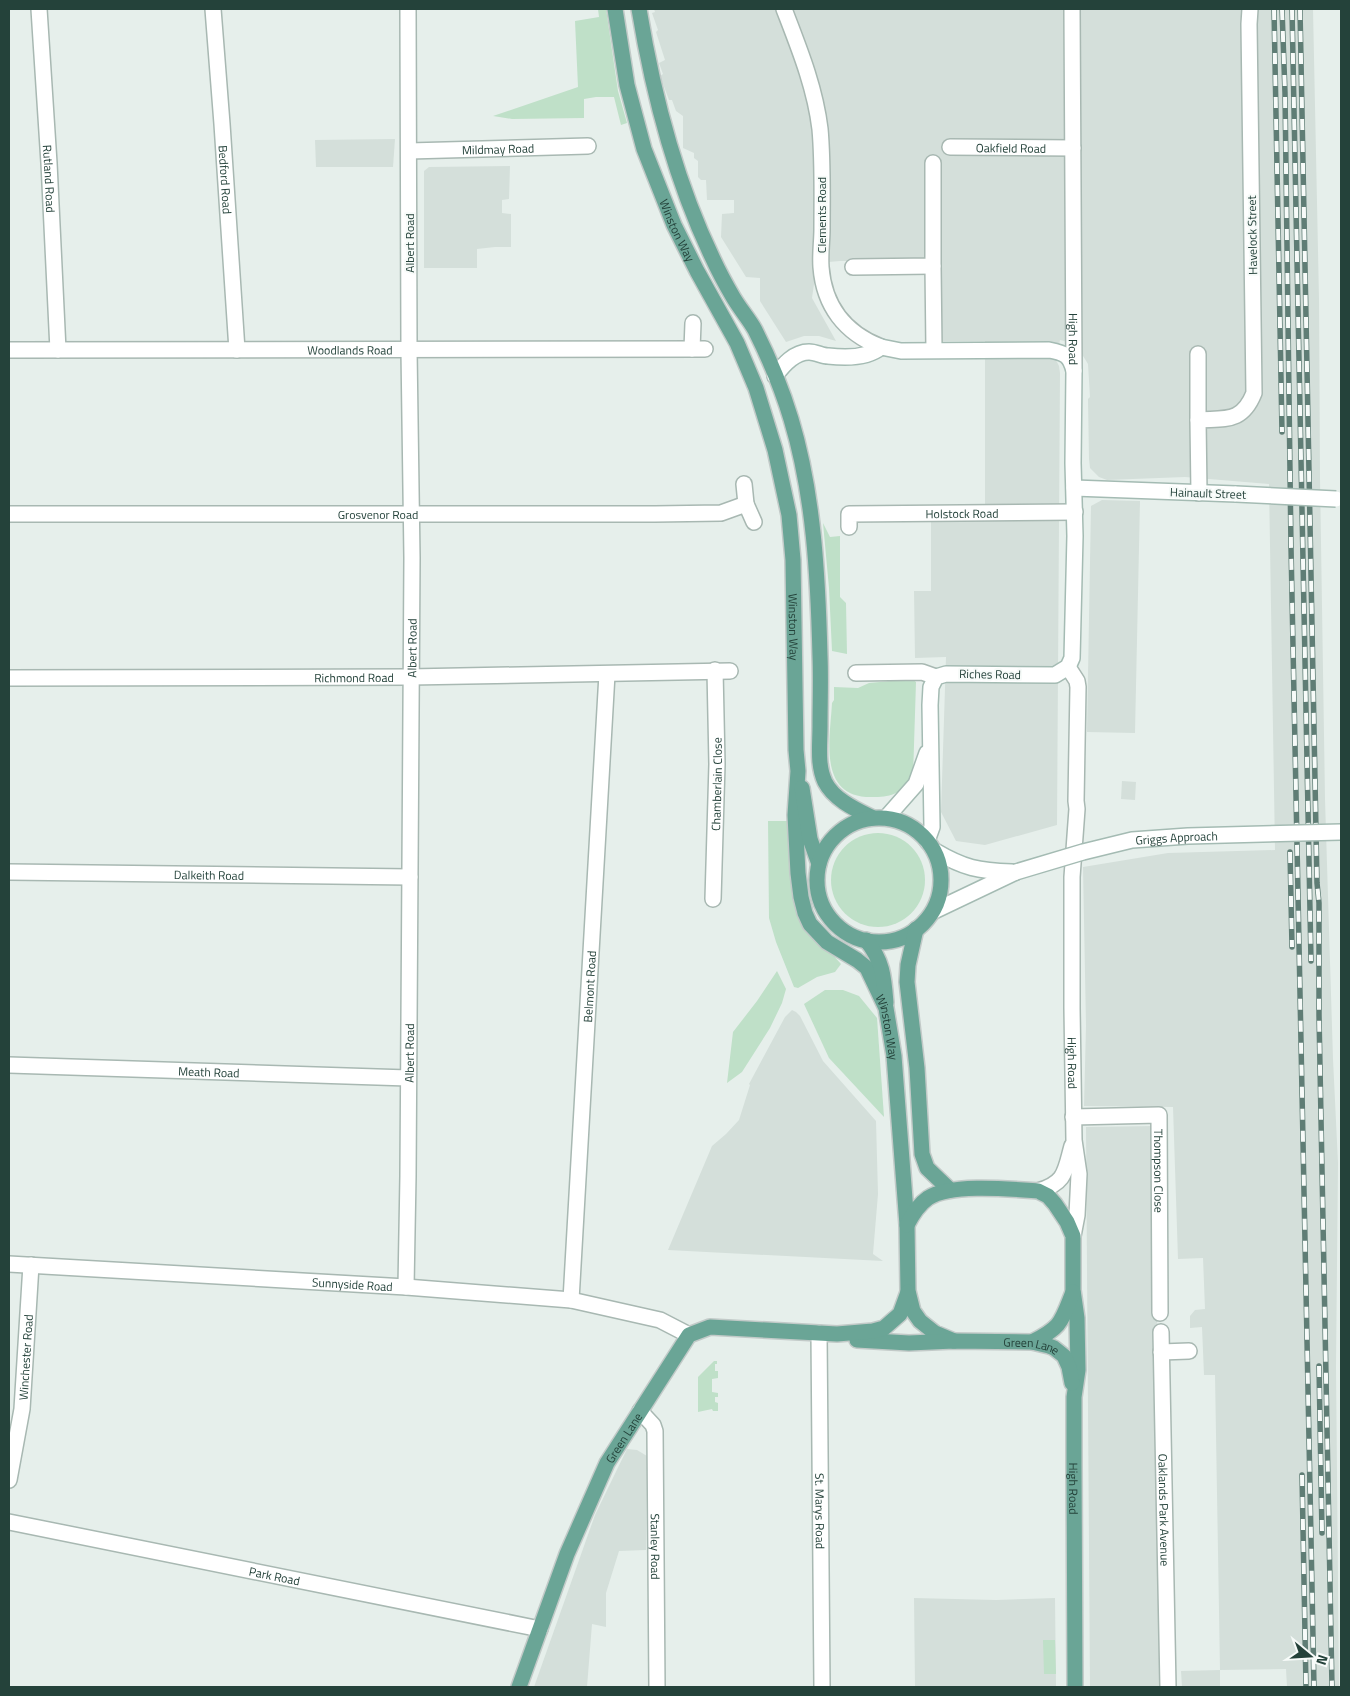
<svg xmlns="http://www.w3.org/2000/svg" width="1350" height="1696" viewBox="0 0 1350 1696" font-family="'Titillium Web',sans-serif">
<rect width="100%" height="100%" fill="#e6efeb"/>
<g fill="#d4dfda">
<polygon points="654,9 1313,9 1319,299 1320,478 1325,799 1333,1059 1338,1163 1336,1367 1339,1687 1287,1687 1286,1669 1220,1670 1220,1687 1182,1687 1181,1671 1220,1670 1215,1375 1204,1375 1202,1327 1190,1328 1190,1316 1195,1310 1205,1309 1203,1258 1178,1259 1173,1107 1084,1106 1086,1026 1083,867 1168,853 1275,850 1269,484 1185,477 1107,480 1099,477 1090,468 1089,459 1088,399 1090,397 1088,364 1080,351 1068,342 1060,340 1056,360 1059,366 1060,373 1057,825 985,845 956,841 941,812 946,657 915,658 914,591 931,591 931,520 985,519 985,341 942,341 939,261 840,261 817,263 812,298 836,341 819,336 804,336 786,342 760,301 760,278 746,277 721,237 722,214 734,213 734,200 707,200 706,180 701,180 698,177 698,161 694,158 694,153 683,148 683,116 676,111 672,100 669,100 660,76 663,74 659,63 665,60 656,32 658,30 652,13 655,12"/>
<polygon points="395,139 393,167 316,167 315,140"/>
<polygon points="510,166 509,199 502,200 502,213 511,214 511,247 495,247 477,249 477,268 424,268 424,171 429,167"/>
<polygon points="1102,500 1140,501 1135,733 1087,732 1091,506"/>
<polygon points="1122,781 1136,782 1135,800 1121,799"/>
<polygon points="792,1010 796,1012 800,1016 823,1061 876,1121 878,1194 873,1254 883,1261 668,1250 712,1146 726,1134 739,1120 750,1085 749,1084 785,1017"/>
<polygon points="1154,1126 1163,1687 1090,1687 1086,1127"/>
<polygon points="627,1449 637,1450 647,1456 646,1550 619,1551 606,1593 606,1627 592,1624 587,1687 534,1687 595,1515"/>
<polygon points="914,1598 996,1600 1055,1598 1056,1687 915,1687"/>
</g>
<g fill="#bfe0c8">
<polygon points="598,9 606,9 618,91 627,123 621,125 614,97 596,97 584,99 584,118 512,119 493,116 578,87 575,21 599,17"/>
<polygon points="823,523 830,537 840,536 840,597 846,603 847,654 832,651 829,588"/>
<path d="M912 679 916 682 913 777C903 792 892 797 875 797 817 800 830 740 832 703L834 700V687L858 688 869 683Z"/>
<polygon points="768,821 788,821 792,864 822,943 841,964 835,972 817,977 798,988 794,987 776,942 769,918"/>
<circle cx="878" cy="880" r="47"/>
<polygon points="777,971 786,989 782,1003 770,1028 742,1072 727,1083 733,1032 757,1001"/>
<polygon points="825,990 843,990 859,996 877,1018 884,1117 829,1058 804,1004"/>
<polygon points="714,1361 717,1361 717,1364 715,1364 715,1371 718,1371 718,1378 712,1379 712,1392 718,1393 718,1397 715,1397 715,1402 718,1403 718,1411 713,1411 712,1409 698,1412 698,1377"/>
<polygon points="1043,1640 1055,1640 1056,1674 1044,1674"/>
</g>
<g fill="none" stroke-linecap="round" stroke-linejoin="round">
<defs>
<g id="street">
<path id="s1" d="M39 9 49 163 58 350"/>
<path id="s2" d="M213 9 222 124 237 350"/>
<path d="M784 9C799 48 815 87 820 129 823 162 822 196 822 229 822 241 820 254 821 267 824 306 845 333 881 347"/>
<path id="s3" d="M1072 9 1074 371"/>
<path id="s4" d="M950 147 1073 148"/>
<path id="s5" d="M409 151 588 146"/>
<polyline points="933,266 934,350"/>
<polyline points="853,267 933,266 933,163"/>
<polyline points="692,349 693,323"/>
<path id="s6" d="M9 350 705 349"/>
<polyline points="1198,420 1198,354"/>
<polyline points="744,484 746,504"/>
<path d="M1199 493 1198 420C1226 418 1242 423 1254 393L1249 24 1250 9"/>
<path id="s7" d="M9 514H655L721 513 746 504 754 522"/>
<path id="s8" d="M849 527V514L1075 512"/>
<path id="s9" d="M1068 667 1077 681 1078 687 1076 801 1077 809 1072 877V1008L1074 1140 1079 1174 1077 1215 1073 1236"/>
<polyline points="856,673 922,672 936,677"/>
<path id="s10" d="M9 678 410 677 730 671"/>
<path id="s11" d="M9 872 410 877"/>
<path id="s12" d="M713 899 717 764 715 670"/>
<path id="s13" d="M9 1065 408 1078"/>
<path id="s14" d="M1073 1117 1159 1115 1160 1313"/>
<path d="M1038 1191C1066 1183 1065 1171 1072 1146"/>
<path id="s15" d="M9 1264 406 1287 571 1300 660 1320 689 1335"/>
<path id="s16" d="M406 1287 408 1176 412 558 409 350 408 9"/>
<path id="s17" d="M571 1300 607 674"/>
<path id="s18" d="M1161 1332 1168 1687"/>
<path id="s19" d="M819 1333 822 1687"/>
<polyline points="1161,1352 1189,1351"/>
<path id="s20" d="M640 1411 653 1425 655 1431 657 1687"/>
<path id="s21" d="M9 1480 22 1409 31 1265"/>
<path id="s22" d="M9 1522 540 1629"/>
</g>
<g id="secondary">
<path d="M775 376C783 365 794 352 809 352 816 352 822 356 828 356 845 358 868 358 881 347L901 351 1049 350C1065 353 1070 355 1074 371L1073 463 1075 536 1072 658 1068 667 1055 675 946 674 936 677 931 687 930 705 932 827 927 841"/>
<polyline points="1074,488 1236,494"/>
<polyline points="886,818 916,784 927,753"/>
<path d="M935 851C964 868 978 871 1012 872"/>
<polyline points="934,911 1016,872"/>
</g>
<g id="primary">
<path id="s23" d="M615 9 627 85 644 149 674 225 697 271 737 343 756 388 775 450 789 515 793 560 796 750 798 771 795 815 798 873 801 897 805 913 810 924 827 942 857 960 867 968 886 1008 894 1056 907 1225 908 1291 913 1311 920 1321 935 1333 954 1341"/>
<path d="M639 9C653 94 675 180 713 259 719 272 726 285 733 297 740 309 749 319 755 330 769 358 782 389 791 419 814 495 818 577 820 656 821 680 820 703 820 726 820 745 817 765 825 782 834 800 857 810 873 818"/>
<polyline points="802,788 810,839 819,864"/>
<circle cx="879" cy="880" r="62"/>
<polyline points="916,929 908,965 907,982 917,1068 922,1154 927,1168 950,1190"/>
<path d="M866 940C883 961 884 977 886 1003"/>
<path id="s24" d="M907 1225C912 1215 918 1205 928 1198 950 1183 1011 1189 1038 1191L1048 1196 1055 1204 1067 1222 1073 1236V1290L1077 1318 1078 1370 1074 1397V1465L1075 1687"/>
<path id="s25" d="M857 1340 909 1343 954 1341 1032 1342 1049 1346 1054 1348 1064 1356 1069 1367 1072 1383"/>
<path d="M1032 1342C1062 1327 1061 1322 1073 1292"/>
<path id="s26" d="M519 1687 567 1554 607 1463 689 1335 710 1327 837 1334 873 1331 884 1328 900 1314 908 1292"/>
</g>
</defs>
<use href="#street" stroke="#a8b8b2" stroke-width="18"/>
<use href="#secondary" stroke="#a4bbb3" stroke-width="18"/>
<use href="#primary" stroke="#c2cac8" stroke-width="18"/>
<use href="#street" stroke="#fff" stroke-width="15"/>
<use href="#secondary" stroke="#fff" stroke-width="15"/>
<use href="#primary" stroke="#6aa596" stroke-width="15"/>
<defs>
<g id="rail">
<polyline points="1274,9 1282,432"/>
<polyline points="1282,9 1285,93 1291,547 1314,1687"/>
<polyline points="1292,9 1311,961"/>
<polyline points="1300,9 1317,883 1319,903 1319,1015 1332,1687"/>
<polyline points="1290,852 1292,947"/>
<polyline points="1319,1366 1322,1533"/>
<polyline points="1302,1475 1306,1687"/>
</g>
</defs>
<use href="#rail" stroke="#5f7d75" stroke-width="5.5"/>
<use href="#rail" stroke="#f7fbf9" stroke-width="4" stroke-dasharray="11" stroke-linecap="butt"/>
<defs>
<g id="secondary-bridge">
<polyline points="1236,494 1336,499"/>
<path id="s27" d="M1016 872 1083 852 1132 840 1188 836 1341 832"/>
</g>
</defs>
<use href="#secondary-bridge" stroke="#a4bbb3" stroke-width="18" stroke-linecap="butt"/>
<use href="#secondary-bridge" stroke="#fff" stroke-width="15"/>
</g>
<g text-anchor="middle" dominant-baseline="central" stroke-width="4" stroke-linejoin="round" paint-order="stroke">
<g font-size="12" fill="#24423a" stroke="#f7fbf9">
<text stroke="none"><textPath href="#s4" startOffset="61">Oakfield Road</textPath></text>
<text stroke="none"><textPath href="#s5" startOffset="89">Mildmay Road</textPath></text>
<text stroke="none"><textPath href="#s1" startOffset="170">Rutland Road</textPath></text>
<text stroke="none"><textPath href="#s2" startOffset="171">Bedford Road</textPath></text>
<text transform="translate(821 215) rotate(-90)">Clements Road</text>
<text stroke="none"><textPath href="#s23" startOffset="231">Winston Way</textPath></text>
<text transform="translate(1252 235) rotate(-91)">Havelock Street</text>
<text transform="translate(409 243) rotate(-90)">Albert Road</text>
<text stroke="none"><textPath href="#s3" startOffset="330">High Road</textPath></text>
<text stroke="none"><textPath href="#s6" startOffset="341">Woodlands Road</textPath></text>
<text transform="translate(1208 493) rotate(2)">Hainault Street</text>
<text stroke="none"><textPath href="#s8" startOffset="126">Holstock Road</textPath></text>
<text stroke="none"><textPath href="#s7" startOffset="369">Grosvenor Road</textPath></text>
<text stroke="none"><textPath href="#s23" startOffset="651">Winston Way</textPath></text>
<text stroke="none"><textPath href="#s16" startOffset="639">Albert Road</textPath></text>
<text transform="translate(990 674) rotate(1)">Riches Road</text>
<text stroke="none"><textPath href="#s10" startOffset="345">Richmond Road</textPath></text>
<text stroke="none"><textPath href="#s12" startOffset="115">Chamberlain Close</textPath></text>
<text stroke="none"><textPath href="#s27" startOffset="165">Griggs Approach</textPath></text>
<text stroke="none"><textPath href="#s11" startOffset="200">Dalkeith Road</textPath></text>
<text stroke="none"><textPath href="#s17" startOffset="314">Belmont Road</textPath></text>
<text stroke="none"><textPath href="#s23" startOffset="1086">Winston Way</textPath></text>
<text stroke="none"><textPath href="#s16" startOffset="234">Albert Road</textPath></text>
<text stroke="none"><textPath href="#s9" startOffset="399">High Road</textPath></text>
<text stroke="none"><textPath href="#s13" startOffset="200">Meath Road</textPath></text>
<text stroke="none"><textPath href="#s14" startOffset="142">Thompson Close</textPath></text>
<text stroke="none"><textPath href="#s15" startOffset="344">Sunnyside Road</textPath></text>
<text stroke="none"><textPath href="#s25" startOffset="175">Green Lane</textPath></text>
<text stroke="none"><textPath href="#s21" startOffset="124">Winchester Road</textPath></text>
<text stroke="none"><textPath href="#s26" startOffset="271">Green Lane</textPath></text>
<text stroke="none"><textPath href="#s24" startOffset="458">High Road</textPath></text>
<text stroke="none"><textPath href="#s18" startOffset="178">Oaklands Park Avenue</textPath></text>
<text stroke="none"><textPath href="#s19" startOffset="178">St. Marys Road</textPath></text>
<text stroke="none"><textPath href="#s20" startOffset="141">Stanley Road</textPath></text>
<text stroke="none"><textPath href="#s22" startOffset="271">Park Road</textPath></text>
</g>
</g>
<rect width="1350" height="1696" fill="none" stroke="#24423a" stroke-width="20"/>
<g transform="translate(1310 1656) rotate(108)" stroke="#f7fbf9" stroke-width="4" paint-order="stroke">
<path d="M0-4L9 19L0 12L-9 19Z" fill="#24423a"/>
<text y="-8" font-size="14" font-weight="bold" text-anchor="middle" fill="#24423a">N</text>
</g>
</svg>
